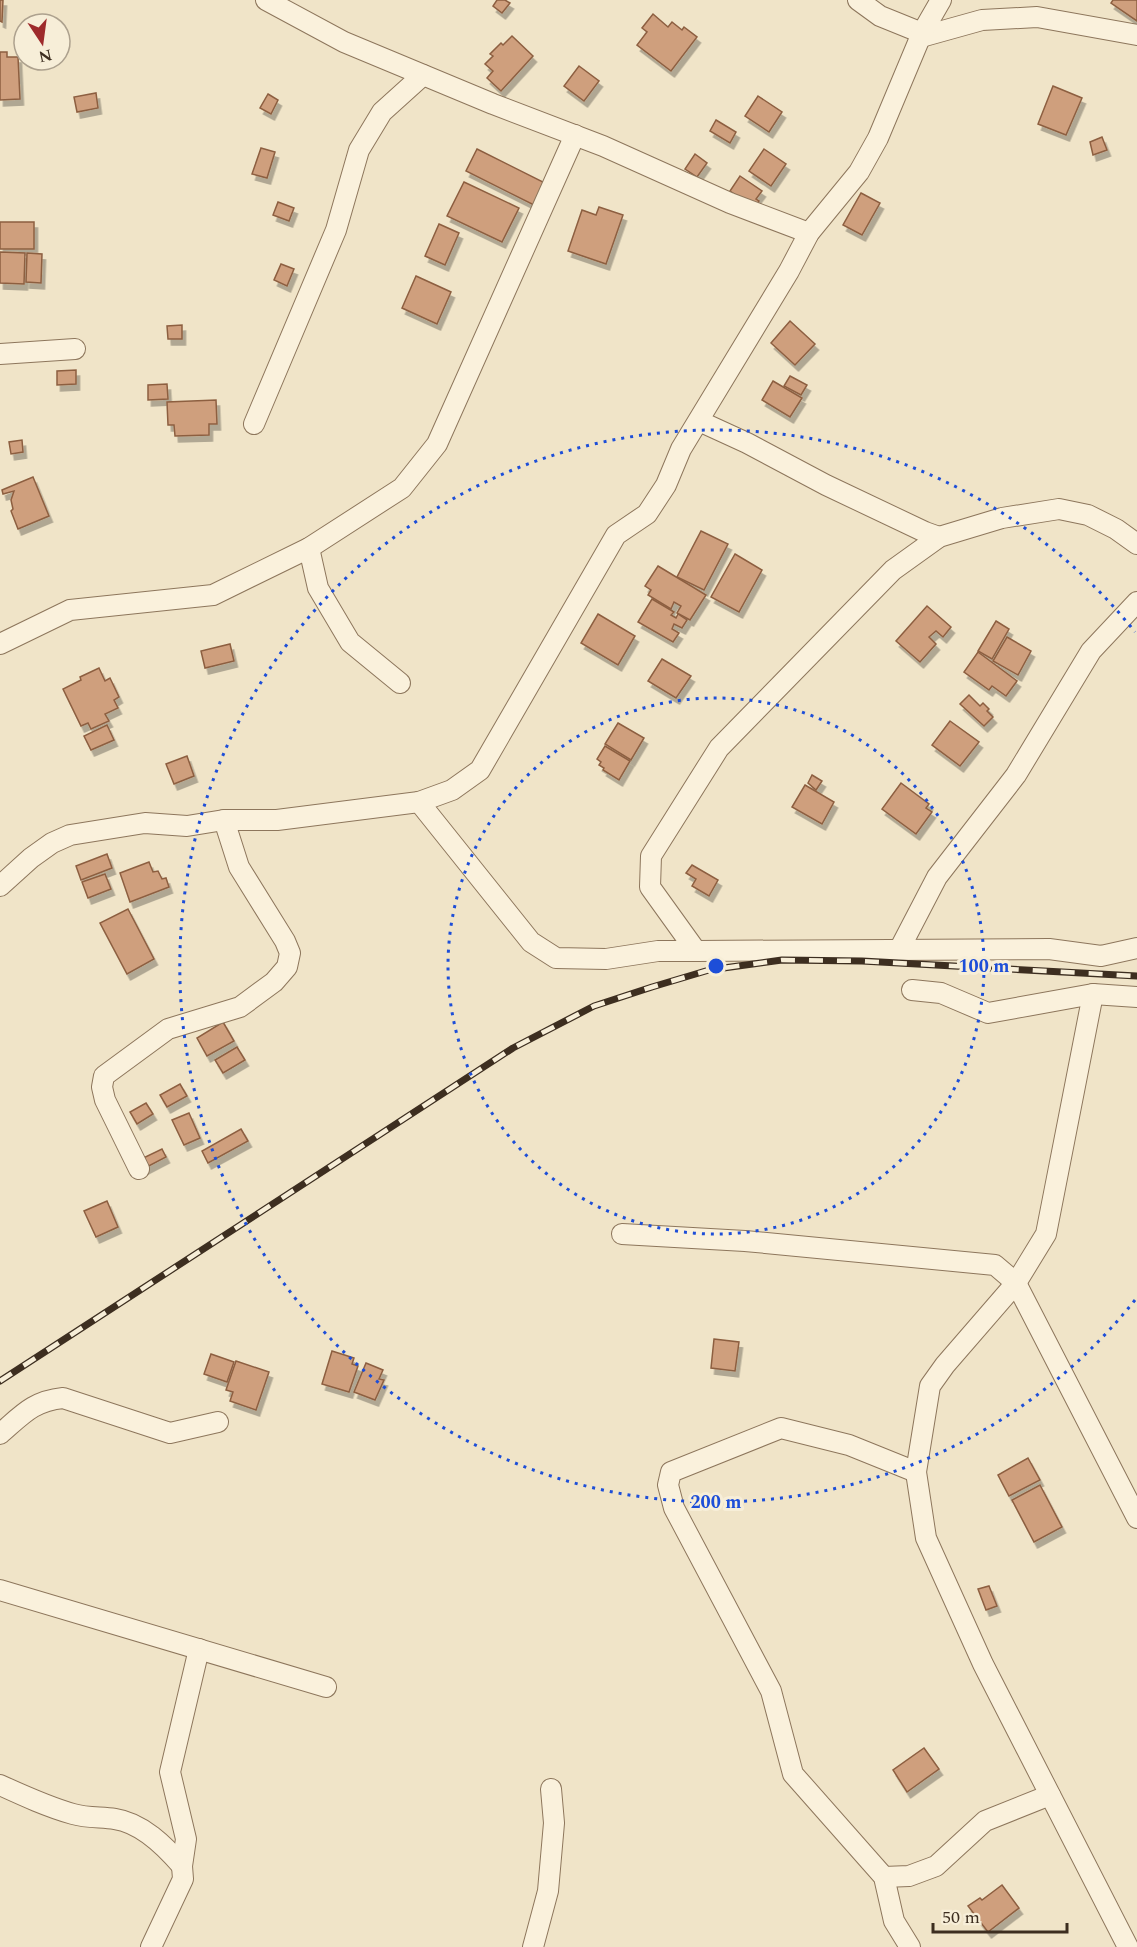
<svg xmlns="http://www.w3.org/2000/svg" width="1137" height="1947" viewBox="0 0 1137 1947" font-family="Spectral,serif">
<defs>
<filter id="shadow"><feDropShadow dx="3.5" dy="6" stdDeviation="0" flood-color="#0004"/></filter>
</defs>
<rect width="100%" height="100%" fill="#f0e4c8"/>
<g fill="#cf9f7d" stroke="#8d5f41" stroke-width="1.5" filter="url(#shadow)">
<polygon points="0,0 3,0 2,22 0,21"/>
<polygon points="497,0 505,0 510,3 502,13 493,6"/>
<polygon points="1113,0 1137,0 1137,21 1111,3"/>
<polygon points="653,14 668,27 672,22 682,30 684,27 697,37 671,71 637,45 647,32 642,28"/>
<polygon points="512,36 533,56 501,91 487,78 493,71 485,64 493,56 490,54 501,43 503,45"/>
<polygon points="0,52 7,52 7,57 18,57 20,99 0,100"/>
<polygon points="579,66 599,81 584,101 564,86"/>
<polygon points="1053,86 1082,98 1066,135 1038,124"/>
<polygon points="96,93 98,108 77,112 74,97"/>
<polygon points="268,94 278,100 271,114 260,108"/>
<polygon points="758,96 782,112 769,132 745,116"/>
<polygon points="716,120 736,132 730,143 710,131"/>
<polygon points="1102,137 1107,150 1093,155 1090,142"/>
<polygon points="261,148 275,152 267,178 252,174"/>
<polygon points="477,149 545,183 534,205 466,171"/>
<polygon points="764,149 786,164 771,186 749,171"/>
<polygon points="695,154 707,163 697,177 685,169"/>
<polygon points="740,176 762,191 756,199 759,201 754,208 730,191"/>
<polygon points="464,182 519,208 502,242 447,216"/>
<polygon points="861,193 880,203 862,235 843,225"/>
<polygon points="278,202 294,208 289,221 273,215"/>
<polygon points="599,207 623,215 606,264 568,251 582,210 596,215"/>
<rect x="0" y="222" width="34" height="27"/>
<polygon points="439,224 459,233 445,265 425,256"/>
<polygon points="0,252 25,253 24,284 0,283"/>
<polygon points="27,253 42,254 41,283 26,282"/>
<polygon points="281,264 294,269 287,286 274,280"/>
<polygon points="416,276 451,292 437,324 402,308"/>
<polygon points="790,321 815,344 795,365 771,343"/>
<polygon points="182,325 182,339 168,339 167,326"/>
<polygon points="76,370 76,384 57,385 57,371"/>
<polygon points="790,376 807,385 801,395 784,386"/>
<polygon points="773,381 802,398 790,417 762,400"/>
<polygon points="167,384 168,399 148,400 148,385"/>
<polygon points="216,400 217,424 209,424 209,435 175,436 174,425 168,425 167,402"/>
<polygon points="22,440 23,452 11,454 9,442"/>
<polygon points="33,477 49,516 18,529 11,511 13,509 11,500 14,491 3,494 2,490"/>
<polygon points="701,531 728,544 704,590 677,577"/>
<polygon points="735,554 762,570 739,612 711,597"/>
<polygon points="658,566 706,595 690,620 677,613 681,606 674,602 671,609 648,595 651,590 645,586"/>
<polygon points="652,599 674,612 671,615 676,618 678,614 687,620 682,628 674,624 672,629 679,633 673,642 638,622"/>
<polygon points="927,606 951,627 943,637 936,631 929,637 936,644 920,662 896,641"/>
<polygon points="598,614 635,636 618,665 581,643"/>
<polygon points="996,621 1009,629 992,659 978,651"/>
<polygon points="1007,637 1031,651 1018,675 993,661"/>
<polygon points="230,644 234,661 205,668 201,651"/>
<polygon points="978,652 1017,681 1006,696 992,686 989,690 964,672"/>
<polygon points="662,659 691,676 676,698 648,681"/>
<polygon points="99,668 105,681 110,678 119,697 114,700 118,708 105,714 109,721 91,729 88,723 81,726 63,689 81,680 80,677"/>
<polygon points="969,695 980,706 983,703 989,709 987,711 993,717 984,726 960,704"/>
<polygon points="950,721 979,742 960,766 932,745"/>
<polygon points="618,723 644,738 631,760 605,744"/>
<polygon points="107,725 114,740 91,750 84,736"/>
<polygon points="605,746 630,761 619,780 603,770 604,768 599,765 601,762 597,759"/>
<polygon points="187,756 194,776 174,784 166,764"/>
<polygon points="812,775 822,781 816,790 808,783"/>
<polygon points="901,783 929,804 926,808 932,812 916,834 882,809"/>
<polygon points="805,785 834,802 822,824 792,807"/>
<polygon points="107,854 112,868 81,880 76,866"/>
<polygon points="149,862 153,872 158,871 162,879 166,878 169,887 130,902 120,873"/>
<polygon points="692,865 718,880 709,896 692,886 696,879 686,873"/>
<polygon points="105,874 111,889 88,898 82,882"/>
<polygon points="128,909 154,959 127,974 100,923"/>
<polygon points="223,1022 234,1041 207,1056 197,1038"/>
<polygon points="237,1047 245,1060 223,1073 215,1060"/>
<polygon points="180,1084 187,1096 167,1107 160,1095"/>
<polygon points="146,1103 153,1114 137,1124 130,1112"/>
<polygon points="189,1113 200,1138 184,1145 172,1120"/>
<polygon points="241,1129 248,1141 208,1163 202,1151"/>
<polygon points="162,1149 166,1157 143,1169 139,1160"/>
<polygon points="107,1201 118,1227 96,1237 84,1211"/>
<polygon points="714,1339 739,1342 735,1371 711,1368"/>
<polygon points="332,1351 354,1358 352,1364 358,1366 349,1392 322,1384"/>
<polygon points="211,1354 234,1362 227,1382 204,1374"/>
<polygon points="236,1361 269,1372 256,1410 230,1401 233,1392 226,1390"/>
<polygon points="366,1363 383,1370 379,1379 384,1380 375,1400 354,1392"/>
<polygon points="1028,1458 1040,1480 1009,1496 998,1475"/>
<polygon points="1040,1485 1062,1527 1034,1542 1012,1500"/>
<polygon points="989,1586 997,1606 986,1610 978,1589"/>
<polygon points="924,1748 939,1769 907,1792 893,1770"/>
<polygon points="1002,1885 1019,1908 988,1932 968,1906 980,1898 982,1900"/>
</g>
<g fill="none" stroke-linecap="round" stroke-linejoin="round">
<defs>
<g id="street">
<polyline points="266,0 344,42 493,104 603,146 730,203 809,233"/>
<polyline points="858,0 880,16 922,33"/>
<polyline points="921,37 982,20 1037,17 1137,35"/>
<polyline points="0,354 75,349"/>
<polyline points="699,421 747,443 826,485 925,532 939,537"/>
<polyline points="254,424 336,230 359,150 382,112 423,75"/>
<polyline points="309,548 318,588 350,642 400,683"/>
<polyline points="0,644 70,610 213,595 309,548 402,488 437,444 575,135"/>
<polyline points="419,802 531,942 556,958 606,959 658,951 696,951 1049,949 1101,956 1137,948"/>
<polyline points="0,886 31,858 52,843 70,835 145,823 187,826 224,820 277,820 419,802 452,790 480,770 616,535 647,514 666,485 681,449 789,271 809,233 859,172 878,138 922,33 941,0"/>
<polyline points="899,950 937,877 1016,775 1091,651 1137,602"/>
<polyline points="696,951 650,887 651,856 719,748 893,570 939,537 1002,518 1059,509 1088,515 1116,529 1137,544"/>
<polyline points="912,990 941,993 988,1013 1093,994 1137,997"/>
<polyline points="1093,994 1046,1234 1016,1283 945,1365 930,1386 916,1472 926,1538 983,1664 1128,1947"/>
<polyline points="139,1169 105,1100 102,1087 104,1076 168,1029 240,1007 274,982 287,967 290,953 285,941 239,867 224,820"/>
<polyline points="622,1234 745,1241 995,1265 1016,1283 1137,1518"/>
<path d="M0 1434C22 1415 33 1401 63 1398L170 1433 218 1422"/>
<polyline points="0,1590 326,1687"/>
<path d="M0 1785C24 1796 48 1807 73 1814 87 1818 101 1817 115 1819 142 1823 165 1846 182 1866"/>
<polyline points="884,1877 909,1876 936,1866 985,1821 1050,1795"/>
<polyline points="151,1947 183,1879 182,1866 186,1839 170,1772 199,1649"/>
<polyline points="533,1947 548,1891 554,1823 551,1789"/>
<polyline points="910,1947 894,1921 884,1877 793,1774 771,1691 674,1508 668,1485 671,1472 781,1428 849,1445 916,1472"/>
</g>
</defs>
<use href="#street" stroke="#8d765c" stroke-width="22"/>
<use href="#street" stroke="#faf1dc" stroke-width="20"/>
<defs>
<polyline id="rail" points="0,1381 513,1048 594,1006 652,987 709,970 782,960 862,961 1137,976"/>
</defs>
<use href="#rail" stroke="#3d2e20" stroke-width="7"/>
<use href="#rail" stroke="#f7eed8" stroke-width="4.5" stroke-dasharray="14" stroke-linecap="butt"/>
</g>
<g fill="none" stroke="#1d4ed8" stroke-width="3" stroke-dasharray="3 6">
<circle cx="716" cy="966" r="268"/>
<path d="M1135 1300A536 536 0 1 1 1135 632"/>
</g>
<circle cx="716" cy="966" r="9" fill="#1d4ed8" stroke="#f7eed8" stroke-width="3"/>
<g font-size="18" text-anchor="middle" font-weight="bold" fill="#1d4ed8" stroke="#f7eed8" stroke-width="6" stroke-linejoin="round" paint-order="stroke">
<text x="984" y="972">100 m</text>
<text x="716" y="1508">200 m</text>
</g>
<g transform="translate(42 42) rotate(167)"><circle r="28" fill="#f7eed8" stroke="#ada18e" stroke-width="1.5"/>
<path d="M0-4.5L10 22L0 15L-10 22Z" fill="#9e2a2b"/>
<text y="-9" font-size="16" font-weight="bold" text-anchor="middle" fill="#3d2e20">N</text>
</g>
<path d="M933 1923v9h134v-9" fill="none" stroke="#3d2e20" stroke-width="3"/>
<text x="942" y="1923" font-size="18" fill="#3d2e20" stroke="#f7eed8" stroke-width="4.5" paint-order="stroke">50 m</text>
</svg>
